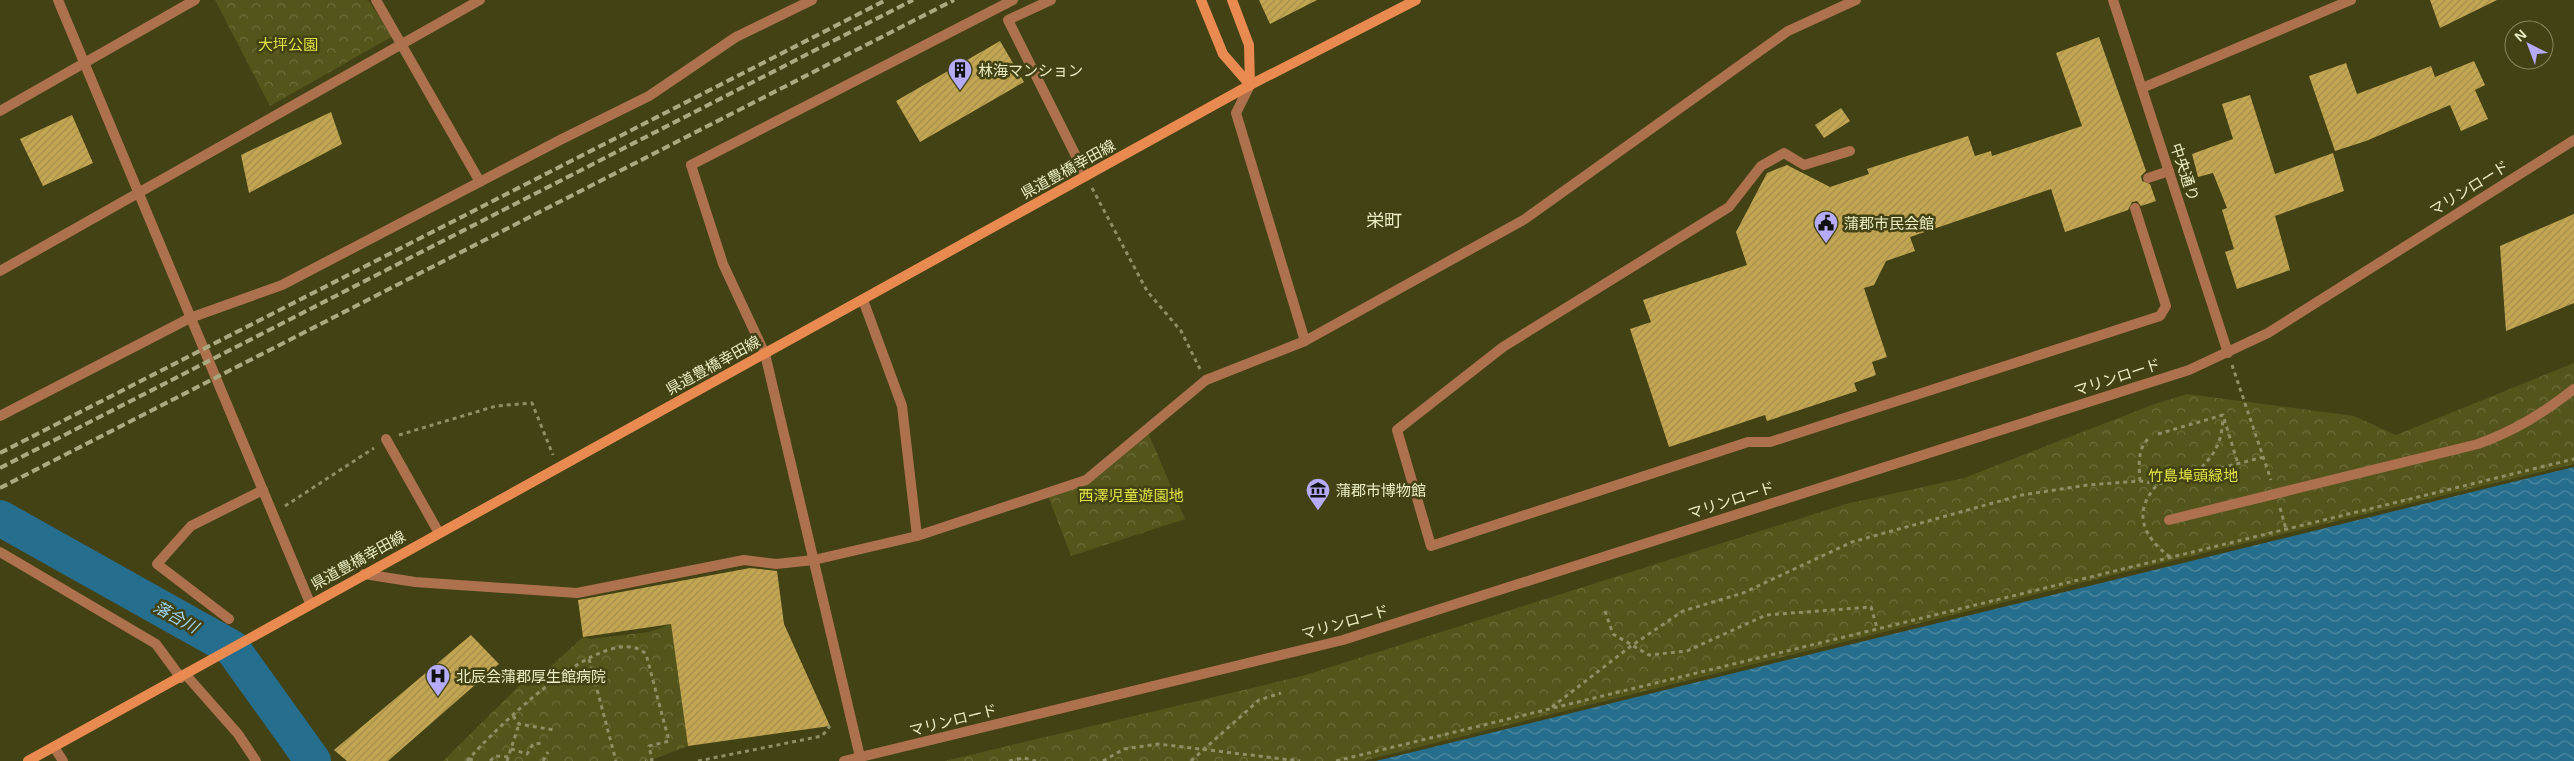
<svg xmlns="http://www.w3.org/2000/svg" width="2574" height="761" viewBox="0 0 2574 761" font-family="Arial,'Noto Sans JP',sans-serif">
<defs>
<pattern id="park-crowns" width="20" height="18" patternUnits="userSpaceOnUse" patternTransform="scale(1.25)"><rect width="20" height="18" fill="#54551b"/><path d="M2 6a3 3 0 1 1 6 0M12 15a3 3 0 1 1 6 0" fill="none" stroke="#6d6e3a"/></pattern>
<pattern id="water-waves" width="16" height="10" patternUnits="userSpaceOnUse" patternTransform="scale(1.25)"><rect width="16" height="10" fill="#266e8d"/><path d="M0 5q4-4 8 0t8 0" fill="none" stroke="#508aa0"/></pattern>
<pattern id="building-hatch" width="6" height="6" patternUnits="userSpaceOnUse" patternTransform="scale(1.25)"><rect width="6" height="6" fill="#c3a652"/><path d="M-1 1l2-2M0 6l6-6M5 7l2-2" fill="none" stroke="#a48e4c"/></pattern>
</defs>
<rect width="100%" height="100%" fill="#424215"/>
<g fill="url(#park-crowns)">
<polygon points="215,0 368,0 393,36 270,106"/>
<polygon points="2574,363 2574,464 2142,568 1363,761 945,761 1302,676 1846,504 1964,478 2152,405 2187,394 2354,416 2396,435"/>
<polygon points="1147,430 1185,519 1071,556 1047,493 1086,480"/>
<polygon points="671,624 688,746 649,761 443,761 524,681 528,687 583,637 590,639 649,632"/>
</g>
<polygon fill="url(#water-waves)" points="2574,467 2574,761 1376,761"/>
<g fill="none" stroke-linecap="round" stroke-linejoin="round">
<polyline stroke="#266e8d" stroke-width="36" points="0,518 232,648 313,761"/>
</g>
<g fill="url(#building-hatch)">
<polygon points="1259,0 1317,0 1270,24"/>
<polygon points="2430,0 2497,0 2440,28"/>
<polygon points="2099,37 2146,171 2141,176 2142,181 2150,184 2156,201 2141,206 2137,201 2132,202 2128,210 2065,232 2051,189 1910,237 1915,251 1886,261 1874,285 1864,288 1887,357 1872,362 1876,375 1854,383 1857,391 1767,421 1765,415 1669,447 1630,329 1651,322 1643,300 1747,265 1736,232 1767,173 1787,165 1830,187 1869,174 1867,169 1968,136 1975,156 1991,151 1992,156 2082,126 2056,53"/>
<polygon points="1000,41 1024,82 920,142 896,101"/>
<polygon points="2474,61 2485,85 2475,90 2488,119 2461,131 2450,105 2366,141 2335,151 2309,76 2346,63 2357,94 2431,66 2435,77"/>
<polygon points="2250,95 2275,174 2333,153 2344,191 2275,216 2290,270 2237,289 2225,252 2234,249 2222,210 2227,208 2213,173 2198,177 2192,154 2233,139 2222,104"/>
<polygon points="1841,108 1850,121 1824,138 1815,125"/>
<polygon points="331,112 342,144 249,193 241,155"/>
<polygon points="72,115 93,163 43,186 20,139"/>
<polygon points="2574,214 2574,303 2506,331 2500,246"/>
<polygon points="750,568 777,571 784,624 830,726 688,746 671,624 583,637 578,600"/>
<polygon points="471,635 499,664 388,761 347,761 334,750"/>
</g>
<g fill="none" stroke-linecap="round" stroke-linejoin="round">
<g stroke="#8e8f64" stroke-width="3" stroke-dasharray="4 4" stroke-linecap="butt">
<polyline points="1092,188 1147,291 1181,331 1200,369"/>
<polyline points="2232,365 2271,480"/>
<polyline points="2158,434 2223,415 2238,464"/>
<polyline points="399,435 496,406 532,403 553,455"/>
<path d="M2196 473C2215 454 2221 445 2223 419"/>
<path d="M2140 481C2139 465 2137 449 2149 438"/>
<polyline points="285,506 374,448"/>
<polyline points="2280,508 2286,529"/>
<path d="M2170 557C2142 536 2132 511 2158 484L2264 457"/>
<polyline points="1605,611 1613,634 1649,655 1687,651 1766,615 1871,607 1877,628"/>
<polyline points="589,659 616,761"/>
<polyline points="1552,707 1631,646 1683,611 1743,593 1852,542 2022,495 2088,485 2140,481 2158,484"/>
<polyline points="513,716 519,724 554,730"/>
<polyline points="511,749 527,754 533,744 544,743"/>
<polyline points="469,759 477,761"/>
<path d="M467 761C493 731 607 617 646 654L669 741 649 746 652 760 645 761"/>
<polyline points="490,761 496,756 509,757"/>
<polyline points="507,761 519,724"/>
<polyline points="543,761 548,752"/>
<polyline points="698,761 822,736 830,726"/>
<polyline points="1009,761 1024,758 1036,761"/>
<polyline points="1103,761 1124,749 1158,744 1300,761"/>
<polyline points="1191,761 1259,700 1281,693"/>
<polyline points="1336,761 2574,459"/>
</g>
<g stroke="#ad714e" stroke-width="10">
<polyline points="1051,0 1008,20 1086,176"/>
<polyline points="1850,151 1804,165 1784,153 1761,166 1729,207 1503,347 1397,430 1431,546 1748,442 1770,442 2160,316 2166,306 2135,208"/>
<polyline points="2148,178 2169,171"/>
<path d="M2169 520 2478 444C2516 430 2542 414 2574 389"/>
</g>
<g stroke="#ad714e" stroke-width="10">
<polyline points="376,0 480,182"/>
<polyline points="1250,85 1236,113 1305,341"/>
<polyline points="2142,88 2351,0"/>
<polyline points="0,111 195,0"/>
<polyline points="0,271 480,0"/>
<polyline points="863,300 902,406 917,536"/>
<polyline points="765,354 723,264 691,165 1013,0"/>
<polyline points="0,416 190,318 282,285 562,139 649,96 736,37 812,0"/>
<polyline points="386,439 439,533"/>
<polyline points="0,552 156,644 181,678"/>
<polyline points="364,574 415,582 577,593 744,560 776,564 814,560 917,536 1086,480 1206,380 1305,341 1525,219 1788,31 1856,0"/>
<polyline points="229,619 157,564 191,526 263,490"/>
<polyline points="186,675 238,734 256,761"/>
</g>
<g stroke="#ad714e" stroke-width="10">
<polyline points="58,0 310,603"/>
<polyline points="2113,0 2228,353"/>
<polyline points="765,354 860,757"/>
<polyline points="54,747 63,761"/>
<polyline points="844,761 1343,640 2189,370 2268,333 2574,140"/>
</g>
<g stroke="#e98a50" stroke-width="10">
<polyline points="1201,0 1223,54 1250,85"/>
<polyline points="1232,0 1249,45 1250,85"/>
<polyline points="28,761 1250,85 1416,0"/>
</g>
<g stroke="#a9aa80" stroke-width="4" stroke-dasharray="8 4" stroke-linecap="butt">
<polyline points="0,453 886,0"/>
<polyline points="0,468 913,0"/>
<polyline points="0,488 954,0"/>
</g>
</g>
<defs>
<symbol id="building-pin" viewBox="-11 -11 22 30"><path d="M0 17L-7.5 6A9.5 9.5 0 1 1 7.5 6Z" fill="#b6abf8" stroke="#424215"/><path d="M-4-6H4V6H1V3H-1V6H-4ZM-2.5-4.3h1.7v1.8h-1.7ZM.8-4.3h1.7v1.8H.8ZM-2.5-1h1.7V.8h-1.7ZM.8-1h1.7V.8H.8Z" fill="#111"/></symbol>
<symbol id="civic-pin" viewBox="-11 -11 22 30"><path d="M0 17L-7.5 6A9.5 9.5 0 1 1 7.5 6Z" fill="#b6abf8" stroke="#424215"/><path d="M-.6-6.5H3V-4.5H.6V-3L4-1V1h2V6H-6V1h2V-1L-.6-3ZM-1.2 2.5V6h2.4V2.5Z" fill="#111"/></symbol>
<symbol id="museum-pin" viewBox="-11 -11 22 30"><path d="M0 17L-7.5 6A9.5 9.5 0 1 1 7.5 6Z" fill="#b6abf8" stroke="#424215"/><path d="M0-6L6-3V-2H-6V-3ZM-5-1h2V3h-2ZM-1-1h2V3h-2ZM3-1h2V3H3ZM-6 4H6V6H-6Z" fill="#111"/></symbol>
<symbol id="hospital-pin" viewBox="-11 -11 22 30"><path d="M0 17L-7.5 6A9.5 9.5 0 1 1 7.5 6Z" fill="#b6abf8" stroke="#424215"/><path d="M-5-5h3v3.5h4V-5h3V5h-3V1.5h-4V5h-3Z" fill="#111"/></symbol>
</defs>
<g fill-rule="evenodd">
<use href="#building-pin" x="946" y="56" width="28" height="38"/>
<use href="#civic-pin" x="1812" y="209" width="28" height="38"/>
<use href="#museum-pin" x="1304" y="476" width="28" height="38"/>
<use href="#hospital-pin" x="424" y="662" width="28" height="38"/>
</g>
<g text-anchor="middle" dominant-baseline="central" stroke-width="5" stroke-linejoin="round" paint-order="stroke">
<g font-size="15" fill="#e1e345" stroke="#424215">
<text x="288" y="44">大坪公園</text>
<text x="2193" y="475">竹島埠頭緑地</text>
<text x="1131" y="495">西澤児童遊園地</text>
</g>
<g font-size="15" fill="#ebedc4" stroke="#424215" text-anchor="start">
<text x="978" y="70">林海マンション</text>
<text x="1844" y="223">蒲郡市民会館</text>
<text x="1336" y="490">蒲郡市博物館</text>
<text x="456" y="676">北辰会蒲郡厚生館病院</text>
</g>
<g font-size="15" fill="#ebedc4" stroke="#424215">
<text transform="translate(1068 169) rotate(-29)">県道豊橋幸田線</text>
<text transform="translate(2185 172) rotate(72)">中央通り</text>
<text transform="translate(2469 188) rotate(-32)">マリンロード</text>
<text transform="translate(713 365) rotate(-29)">県道豊橋幸田線</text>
<text transform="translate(2117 377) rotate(-18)">マリンロード</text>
<text transform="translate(1731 500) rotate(-18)">マリンロード</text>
<text transform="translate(358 560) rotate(-29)">県道豊橋幸田線</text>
<text transform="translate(1345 622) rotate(-16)">マリンロード</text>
<text transform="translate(953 720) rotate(-14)">マリンロード</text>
</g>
<g font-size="16" font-style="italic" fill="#9ed5f1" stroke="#424215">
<text transform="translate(176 617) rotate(29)">落合川</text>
</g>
<g font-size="18" fill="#ebedc4" stroke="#424215">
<text x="1384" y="221">栄町</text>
</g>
</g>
<g transform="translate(2529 45) rotate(318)"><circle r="24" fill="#424215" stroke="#86865b"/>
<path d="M0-4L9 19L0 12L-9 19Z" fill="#b6abf8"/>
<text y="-8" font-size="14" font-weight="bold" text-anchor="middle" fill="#ebedc4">N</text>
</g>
</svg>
